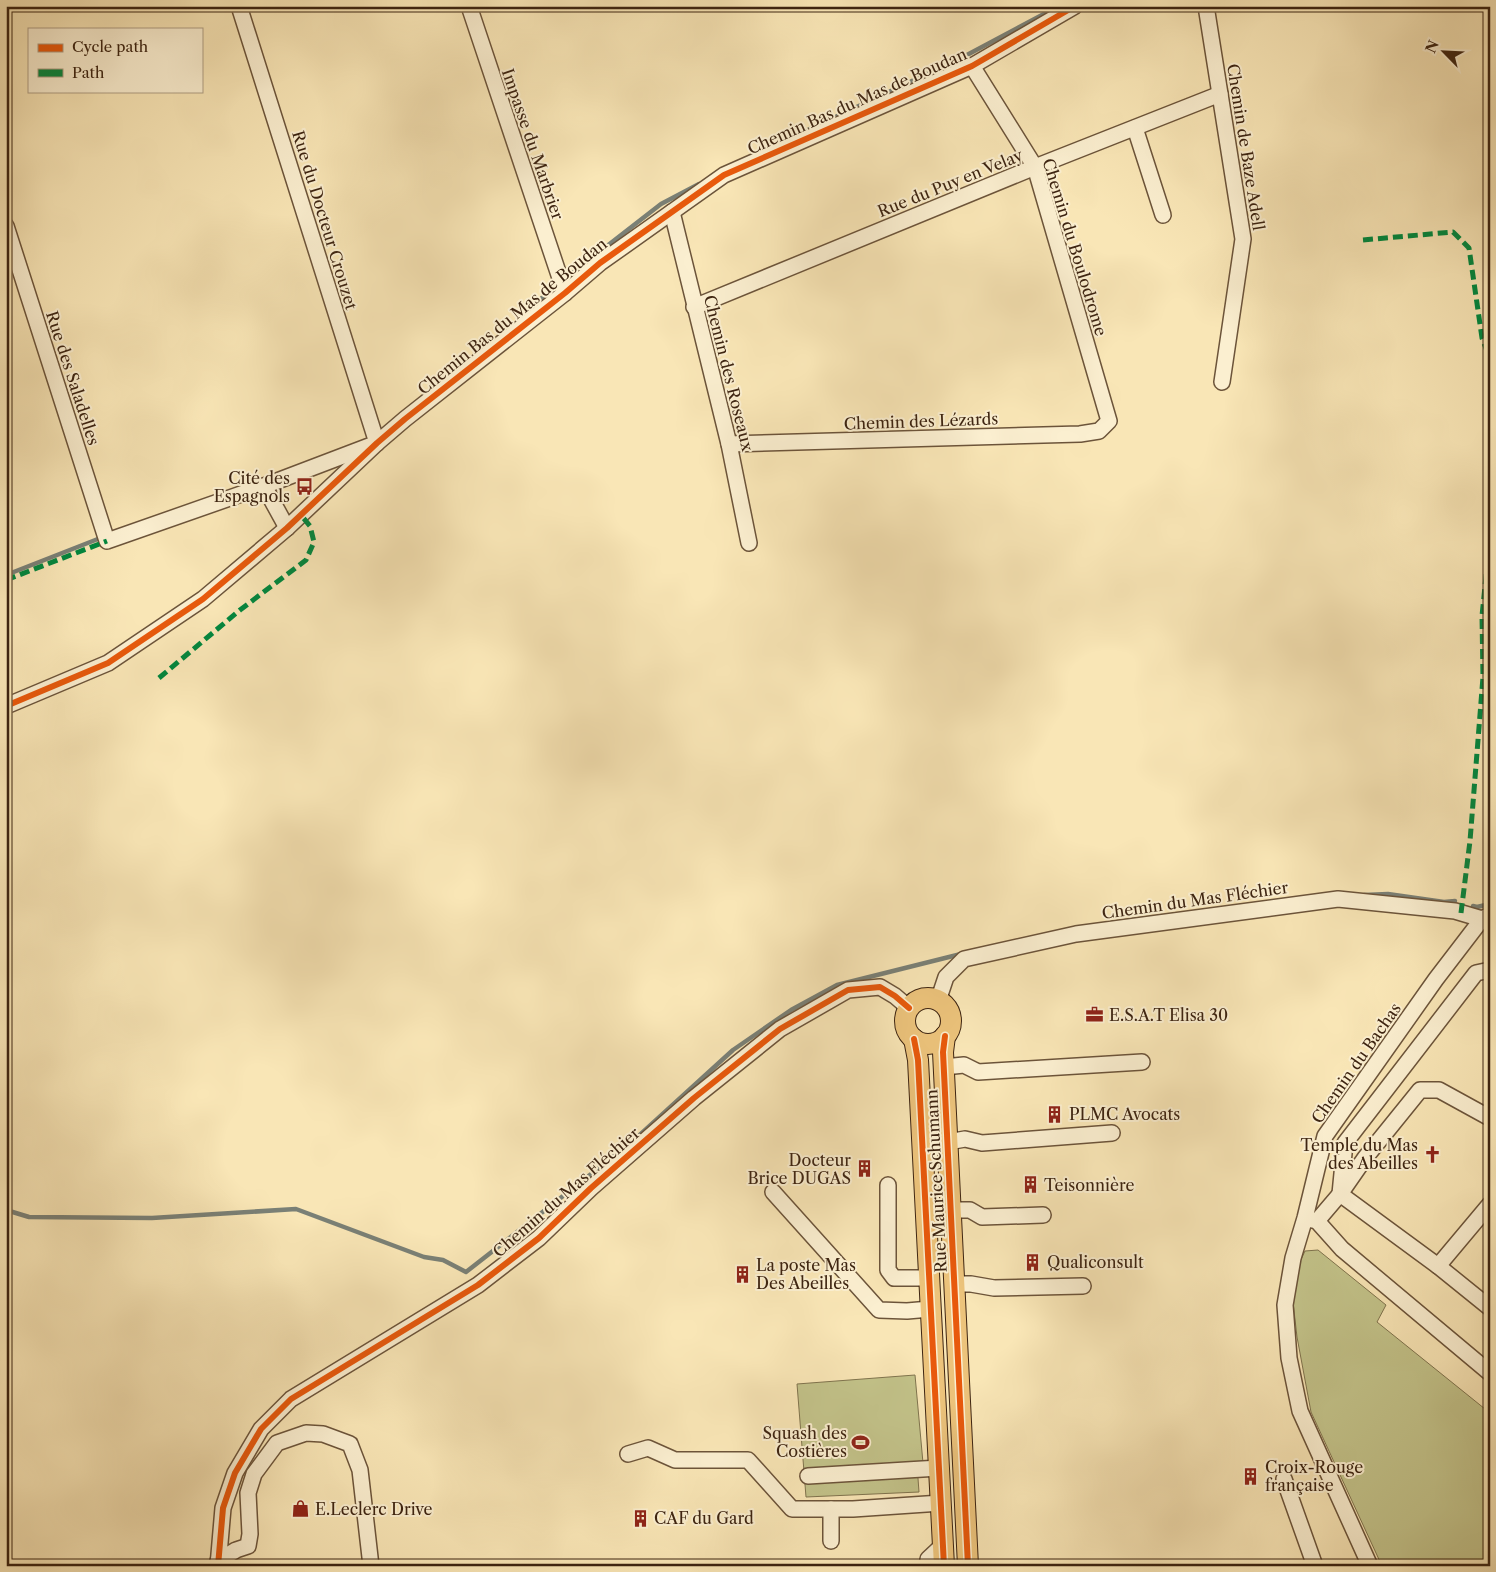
<svg xmlns="http://www.w3.org/2000/svg" width="1496" height="1572" viewBox="0 0 1496 1572" font-family="'Libre Caslon Text',serif">
<rect width="100%" height="100%" fill="#f9e6b6"/>
<filter id="stains"><feTurbulence type="fractalNoise" baseFrequency=".004" numOctaves="4"/><feColorMatrix values="0 0 0 0 .2 0 0 0 0 .09 0 0 0 0 .02 0 0 0 .5 -.17"/></filter>
<radialGradient id="worn" r=".72"><stop offset=".6" stop-color="#630" stop-opacity="0"/><stop offset="1" stop-color="#630" stop-opacity=".3"/></radialGradient>
<g fill="#c3c38a" stroke="#80744e">
<polygon points="1318,1250 1386,1305 1377,1322 1490,1413 1490,1566 1382,1566 1311,1412 1297,1337 1293,1302 1297,1268 1305,1251"/>
<polygon points="915,1375 923,1463 917,1465 919,1492 806,1497 797,1384"/>
</g>
<g fill="none" stroke-linecap="round" stroke-linejoin="round">
<g stroke="#7a8076" stroke-width="4.5">
<polyline points="795,136 965,56 1059,6"/>
<polyline points="571,274 661,204 699,184"/>
<polyline points="517,322 552,288"/>
<polyline points="6,575 103,537"/>
<polyline points="1364,895 1388,894 1444,902 1455,901"/>
<polyline points="1473,906 1477,907 1490,904"/>
<polyline points="6,1210 29,1217 152,1218 296,1209 424,1257 443,1260 466,1272 632,1142 733,1050 791,1010 837,985 961,954"/>
</g>
<defs>
<g id="minor">
<polyline points="469,6 565,293"/>
<polyline points="1206,6 1243,239 1222,382"/>
<polyline points="1135,128 1163,215"/>
<polyline points="672,212 729,444 749,543"/>
<polyline points="6,226 107,541 264,486 377,443 239,6"/>
<polyline points="694,307 1035,167 1220,94"/>
<polyline points="729,444 1080,434 1099,431 1109,421 1035,167 972,66"/>
<polyline points="264,486 287,528"/>
<polyline points="6,706 108,663 203,599 287,528 377,443 405,419 565,293 600,263 724,175 972,66 1075,6"/>
<polyline points="1490,970 1476,973 1345,1143 1340,1194 1438,1266 1490,1308"/>
<polyline points="938,1001 946,977 964,959 1076,934 1338,899 1455,911 1482,919"/>
<polyline points="944,1067 964,1065 978,1072 1142,1062"/>
<polyline points="948,1142 965,1139 982,1143 1112,1133"/>
<polyline points="888,1185 888,1270 894,1278 929,1278"/>
<polyline points="773,1192 879,1310 907,1311 930,1309"/>
<polyline points="951,1210 970,1210 982,1217 1043,1215"/>
<polyline points="1307,1219 1317,1221 1342,1249 1490,1373"/>
<polyline points="1317,1221 1340,1194 1365,1158 1420,1090 1439,1090 1490,1118"/>
<polyline points="1438,1266 1490,1204"/>
<polyline points="954,1284 971,1284 994,1288 1083,1286"/>
<polyline points="628,1454 648,1448 675,1460 748,1460 792,1509 853,1509 941,1503"/>
<polyline points="808,1476 939,1468"/>
<polyline points="1284,1479 1315,1566"/>
<polyline points="831,1509 831,1541"/>
<polyline points="218,1561 236,1550 248,1546 250,1534 248,1493 254,1474 277,1443 306,1433 323,1434 350,1444 360,1470 371,1566"/>
<polyline points="218,1566 223,1508 235,1473 261,1429 291,1399 478,1285 539,1238 591,1188 694,1098 780,1029 848,990 880,987 895,996 909,1008"/>
<polyline points="928,1566 928,1559 943,1545"/>
<polyline points="1370,1566 1300,1411 1289,1358 1285,1305 1293,1258 1305,1218 1325,1136 1436,979 1482,919 1490,915"/>
</g>
<g id="major">
<circle cx="928" cy="1021" r="23"/>
<polyline points="945,1036 943,1052 968,1566"/>
<polyline points="914,1039 918,1060 944,1566"/>
</g>
</defs>
<use href="#minor" stroke="#6c543a" stroke-width="18"/>
<use href="#major" stroke="#3d2411" stroke-width="22"/>
<use href="#minor" stroke="#fbefd0" stroke-width="15"/>
<use href="#major" stroke="#ecc37b" stroke-width="20"/>
<g stroke="#00873e" stroke-width="5" stroke-dasharray="10 5" stroke-linecap="butt">
<polyline points="1363,240 1453,232 1469,248 1482,338 1490,359"/>
<polyline points="6,580 107,541"/>
<polyline points="159,678 240,610 306,560 314,542 310,526 301,515"/>
<polyline points="1461,913 1470,841 1483,677 1482,616 1490,536"/>
</g>
<defs>
<g id="cycleway">
<polyline points="6,706 108,663 203,599 287,528 377,443 405,419 565,293 600,263 724,175 972,66 1075,6"/>
<polyline points="945,1036 943,1052 968,1566"/>
<polyline points="914,1039 918,1060 944,1566"/>
<polyline points="218,1566 223,1508 235,1473 261,1429 291,1399 478,1285 539,1238 591,1188 694,1098 780,1029 848,990 880,987 895,996 909,1008"/>
</g>
</defs>
<use href="#cycleway" stroke="#fbefd0" stroke-width="9"/>
<use href="#cycleway" stroke="#e8590c" stroke-width="6"/>
</g>
<defs>
<symbol id="bus-bare" viewBox="-9 -9 18 18"><path d="M-5-6H5V4H4V6H2V4H-2V6H-4V4H-5ZM-3.5-4V0h7V-4ZM-3.5 1.2v1.5H-2V1.2ZM2 1.2v1.5H3.5V1.2Z" fill="#8f2418" stroke="#fbefd0" stroke-width="2.5" paint-order="stroke"/></symbol>
<symbol id="office-bare" viewBox="-9 -9 18 18"><path d="M-6-3h4V-5.5h4V-3h4V5H-6ZM-1-4.5V-3h2v-1.5ZM-6 0V1H6V0Z" fill="#8f2418" stroke="#fbefd0" stroke-width="2.5" paint-order="stroke"/></symbol>
<symbol id="building-bare" viewBox="-9 -9 18 18"><path d="M-4-6H4V6H1V3H-1V6H-4ZM-2.5-4.3h1.7v1.8h-1.7ZM.8-4.3h1.7v1.8H.8ZM-2.5-1h1.7V.8h-1.7ZM.8-1h1.7V.8H.8Z" fill="#8f2418" stroke="#fbefd0" stroke-width="2.5" paint-order="stroke"/></symbol>
<symbol id="church-bare" viewBox="-9 -9 18 18"><path d="M-1.2-6h2.4v3.5h3.3v2.4h-3.3V6h-2.4V-.1h-3.3v-2.4h3.3Z" fill="#8f2418" stroke="#fbefd0" stroke-width="2.5" paint-order="stroke"/></symbol>
<symbol id="stadium-bare" viewBox="-9 -9 18 18"><path d="M0-5a6.5 5 0 1 0 0 10a6.5 5 0 1 0 0-10ZM-3.5-1.8h7v3.6h-7Z" fill="#8f2418" stroke="#fbefd0" stroke-width="2.5" paint-order="stroke"/></symbol>
<symbol id="shop-bare" viewBox="-9 -9 18 18"><path d="M-5-2.5h2.3a2.7 3.5 0 0 1 5.4 0H5L5.5 6h-11ZM-1.5-2.5h3a1.5 2.3 0 0 0-3 0Z" fill="#8f2418" stroke="#fbefd0" stroke-width="2.5" paint-order="stroke"/></symbol>
</defs>
<g fill-rule="evenodd">
<use href="#bus-bare" x="292" y="474" width="25" height="25"/>
<use href="#office-bare" x="1082" y="1002" width="25" height="25"/>
<use href="#building-bare" x="1042" y="1102" width="25" height="25"/>
<use href="#church-bare" x="1420" y="1142" width="25" height="25"/>
<use href="#building-bare" x="852" y="1156" width="25" height="25"/>
<use href="#building-bare" x="1018" y="1172" width="25" height="25"/>
<use href="#building-bare" x="1020" y="1250" width="25" height="25"/>
<use href="#building-bare" x="730" y="1262" width="25" height="25"/>
<use href="#stadium-bare" x="848" y="1430" width="25" height="25"/>
<use href="#building-bare" x="1238" y="1464" width="25" height="25"/>
<use href="#shop-bare" x="288" y="1496" width="25" height="25"/>
<use href="#building-bare" x="628" y="1506" width="25" height="25"/>
</g>
<g text-anchor="middle" dominant-baseline="central" stroke-width="4" stroke-linejoin="round" paint-order="stroke">
<g font-size="16" fill="#3d2411" stroke="#fbefd0">
<text transform="translate(857 101) rotate(-24)">Chemin Bas du Mas de Boudan</text>
<text transform="translate(533 144) rotate(71)">Impasse du Marbrier</text>
<text transform="translate(1246 147) rotate(81)">Chemin de Baze Adell</text>
<text transform="translate(950 183) rotate(-22)">Rue du Puy en Velay</text>
<text transform="translate(325 220) rotate(73)">Rue du Docteur Crouzet</text>
<text transform="translate(1075 247) rotate(73)">Chemin du Boulodrome</text>
<text transform="translate(512 316) rotate(-39)">Chemin Bas du Mas de Boudan</text>
<text transform="translate(729 373) rotate(76)">Chemin des Roseaux</text>
<text transform="translate(73 378) rotate(72)">Rue des Saladelles</text>
<text transform="translate(921 421) rotate(-2)">Chemin des Lézards</text>
<text transform="translate(1195 900) rotate(-8)">Chemin du Mas Fléchier</text>
<text transform="translate(1356 1063) rotate(-55)">Chemin du Bachas</text>
<text transform="translate(936 1181) rotate(-93)">Rue Maurice Schumann</text>
<text transform="translate(566 1192) rotate(-41)">Chemin du Mas Fléchier</text>
</g>
<g font-size="16" fill="#3d2411" stroke="#fbefd0" text-anchor="start">
<text x="290" y="478" text-anchor="end">Cité des<tspan x="290" dy="18">Espagnols</tspan></text>
<text x="1109" y="1015">E.S.A.T Elisa 30</text>
<text x="1069" y="1114">PLMC Avocats</text>
<text x="1418" y="1145" text-anchor="end">Temple du Mas<tspan x="1418" dy="18">des Abeilles</tspan></text>
<text x="851" y="1160" text-anchor="end">Docteur<tspan x="851" dy="18">Brice DUGAS</tspan></text>
<text x="1044" y="1185">Teisonnière</text>
<text x="1047" y="1262">Qualiconsult</text>
<text x="756" y="1265">La poste Mas<tspan x="756" dy="18">Des Abeilles</tspan></text>
<text x="847" y="1433" text-anchor="end">Squash des<tspan x="847" dy="18">Costières</tspan></text>
<text x="1265" y="1467">Croix-Rouge<tspan x="1265" dy="18">française</tspan></text>
<text x="315" y="1509">E.Leclerc Drive</text>
<text x="654" y="1518">CAF du Gard</text>
</g>
</g>
<rect width="1496" height="1572" fill="none" stroke="#f9e6b6" stroke-width="25"/>
<rect x="8" y="8" width="1481" height="1557" fill="none" stroke="#3d2411" stroke-width="2.5"/>
<rect x="12" y="12" width="1471" height="1547" fill="none" stroke="#3d2411"/>
<rect x="28" y="28" width="175" height="65" fill="#fbefd0" stroke="#af9e84"/>
<rect x="38" y="44" width="25" height="8" fill="#e8590c" stroke="#af9e84"/>
<text x="72" y="52" font-size="15" fill="#3d2411">Cycle path</text>
<rect x="38" y="69" width="25" height="8" fill="#00873e" stroke="#af9e84"/>
<text x="72" y="78" font-size="15" fill="#3d2411">Path</text>
<g transform="translate(1444 52) rotate(294)" stroke="#fbefd0" stroke-width="4" paint-order="stroke">
<path d="M0-4L9 19L0 12L-9 19Z" fill="#3d2411"/>
<text y="-8" font-size="14" font-weight="bold" text-anchor="middle" fill="#3d2411">N</text>
</g>
<rect width="100%" height="100%" filter="url(#stains)"/>
<rect width="100%" height="100%" fill="url(#worn)"/>
</svg>
